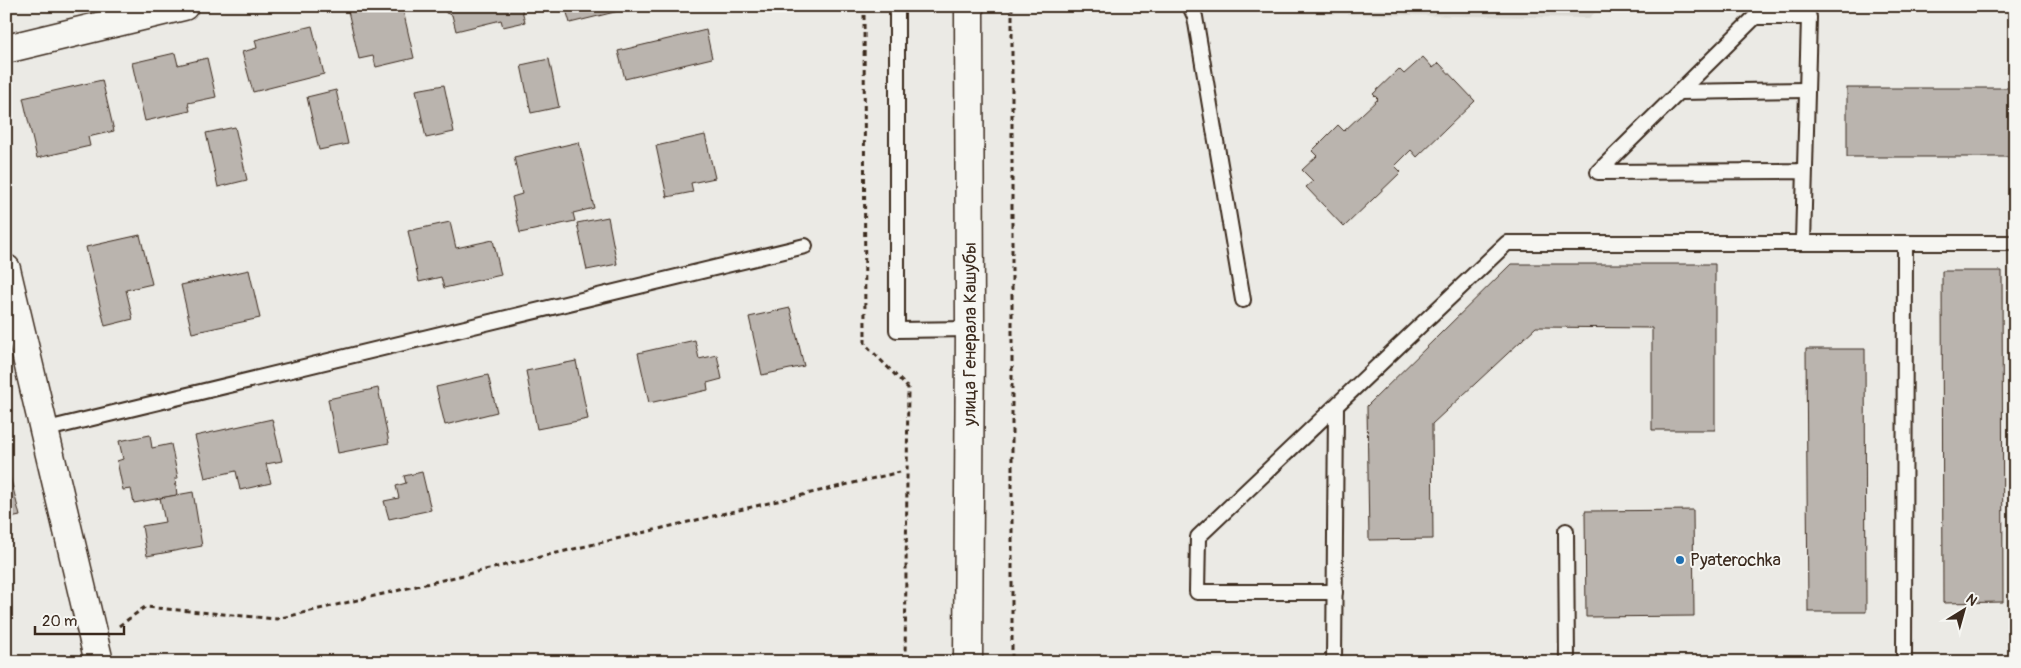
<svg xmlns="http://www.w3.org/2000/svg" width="2021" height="668" viewBox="0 0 2021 668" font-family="Pangolin,sans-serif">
<rect width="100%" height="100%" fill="#ebeae5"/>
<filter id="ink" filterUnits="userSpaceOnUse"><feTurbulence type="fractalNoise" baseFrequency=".02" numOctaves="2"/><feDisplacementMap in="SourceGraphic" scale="10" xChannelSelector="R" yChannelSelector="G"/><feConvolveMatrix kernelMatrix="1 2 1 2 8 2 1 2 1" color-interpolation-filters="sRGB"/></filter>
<g filter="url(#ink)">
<polygon fill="#dcdad4" points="1212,6 1602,6 1589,18 1212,12"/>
<g fill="#bab4ae" stroke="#3b2a1e">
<polygon points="369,6 402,6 414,58 376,67 373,56 359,59 348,11"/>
<polygon points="444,6 521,6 525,22 503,27 501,20 456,31 452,15 446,13"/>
<polygon points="565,6 635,6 635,7 570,23"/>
<polygon points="312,26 324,74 253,92 242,52 257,48 255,40"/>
<polygon points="706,30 712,58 625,79 618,51"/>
<polygon points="175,53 178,65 207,58 216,97 188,103 190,111 145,121 132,63"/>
<polygon points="1423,57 1433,68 1439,63 1475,101 1417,157 1411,150 1395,166 1401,172 1344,227 1306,187 1313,181 1302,170 1317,156 1312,151 1338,125 1344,131 1378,99 1373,94 1399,69 1404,74"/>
<polygon points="549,59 559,107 531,113 521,65"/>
<polygon points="102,80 114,131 88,137 90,146 37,158 23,98"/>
<polygon points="444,85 454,132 426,138 416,90"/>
<rect x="1847" y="88" width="168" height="69"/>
<polygon points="336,90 348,144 319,150 307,97"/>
<polygon points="235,127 247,180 218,187 206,133"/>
<polygon points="705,135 715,178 691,183 693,192 667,197 656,146"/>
<polygon points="579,142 594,208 573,213 575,221 520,233 512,197 522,194 514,157"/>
<polygon points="608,217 617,264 587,270 577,223"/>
<polygon points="450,222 456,248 493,240 501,275 444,288 441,277 419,282 408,231"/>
<polygon points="140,235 152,284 126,290 133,319 105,326 86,247"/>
<polygon points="1511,264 1715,264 1715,430 1652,430 1652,328 1536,327 1432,424 1433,539 1369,540 1367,406"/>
<polygon points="249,270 260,318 192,333 181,285"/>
<polygon points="1942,271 2002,271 2003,602 1943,603"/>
<polygon points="790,308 804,366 762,375 749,317"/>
<polygon points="695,340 699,359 717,355 722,379 707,383 708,390 649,403 638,353"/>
<polygon points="1806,349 1865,349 1866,612 1808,612"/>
<polygon points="576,361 588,419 537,429 526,371"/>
<polygon points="488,375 497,412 445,425 436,387"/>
<polygon points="378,388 389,443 338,453 328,399"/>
<polygon points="272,419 282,461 266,464 271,483 240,490 236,471 205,478 195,436"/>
<polygon points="150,435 152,448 171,444 178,478 175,478 177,495 134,503 131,489 123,490 117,461 123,459 119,441"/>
<polygon points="7,464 20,516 6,519 6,465"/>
<polygon points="422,472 431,510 389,519 384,501 399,498 396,486 406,483 404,476"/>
<polygon points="193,492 202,546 147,556 142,526 165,522 160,498"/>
<polygon points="1693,510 1694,616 1586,617 1585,511"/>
</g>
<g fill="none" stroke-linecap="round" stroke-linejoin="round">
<defs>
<g id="service">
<polyline points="897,6 897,330 970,329"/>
<polyline points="1190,6 1195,17 1243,300"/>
<polyline points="1679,92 1807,90"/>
<polyline points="1803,243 1809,17 1755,17 1598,172 1805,171"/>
<polyline points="43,430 805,246"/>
<polyline points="1566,531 1567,662"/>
<polyline points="1335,592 1197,592 1198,537 1507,243 2015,243"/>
<polyline points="1334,662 1336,407"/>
<polyline points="1904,662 1905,243"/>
</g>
<g id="minor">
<polyline points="6,49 184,6"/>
<polyline points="6,269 99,662"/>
</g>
<g id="tertiary">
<path id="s1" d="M968 662 970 329 969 6"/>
</g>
</defs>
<use href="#service" stroke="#3b2a1e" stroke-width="18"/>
<use href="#minor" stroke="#3b2a1e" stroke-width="31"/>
<use href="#tertiary" stroke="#3b2a1e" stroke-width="31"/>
<g stroke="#3b2a1e" stroke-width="3" stroke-dasharray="5 4" stroke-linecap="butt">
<polyline points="864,6 865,344 908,388 905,662"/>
<polyline points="1012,6 1012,662"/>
<polyline points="119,626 145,607 277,619 900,472"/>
</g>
<use href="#service" stroke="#f6f6f2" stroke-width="14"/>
<use href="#minor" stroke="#f6f6f2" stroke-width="28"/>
<use href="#tertiary" stroke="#f6f6f2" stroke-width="28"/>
</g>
</g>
<circle fill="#1f6fb2" stroke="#f6f6f2" stroke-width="2" cx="1680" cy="560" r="5"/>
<g text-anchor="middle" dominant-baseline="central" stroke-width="4" stroke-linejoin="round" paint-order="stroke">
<g font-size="18" fill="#3b2a1e" stroke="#f6f6f2">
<text stroke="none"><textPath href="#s1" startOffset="328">улица Генерала Кашубы</textPath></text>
</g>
<g font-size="18" fill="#3b2a1e" stroke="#f6f6f2" text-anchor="start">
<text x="1690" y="560">Pyaterochka</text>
</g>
</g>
<rect width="2021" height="668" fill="none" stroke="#f6f6f2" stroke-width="25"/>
<rect x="12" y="12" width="1996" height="643" fill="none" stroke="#3b2a1e" stroke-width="2" filter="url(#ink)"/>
<g transform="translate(1964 610) rotate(37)" stroke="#f6f6f2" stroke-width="4" paint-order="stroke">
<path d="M0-4L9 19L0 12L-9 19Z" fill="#3b2a1e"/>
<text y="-8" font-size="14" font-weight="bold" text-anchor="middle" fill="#3b2a1e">N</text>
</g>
<path d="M35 626v8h89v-8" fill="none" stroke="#3b2a1e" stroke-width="2.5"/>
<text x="42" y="626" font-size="15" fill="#3b2a1e" stroke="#f6f6f2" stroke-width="4" paint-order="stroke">20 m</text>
</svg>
